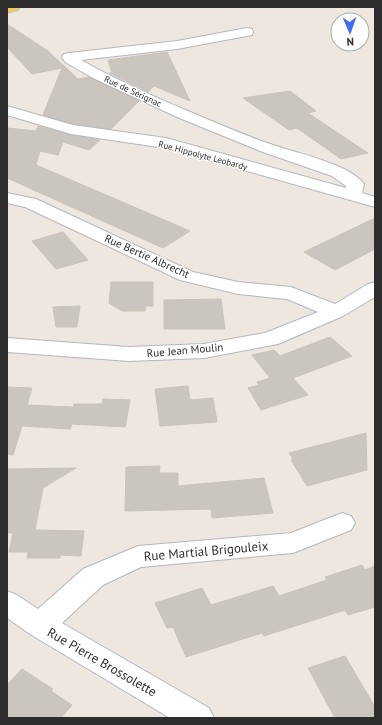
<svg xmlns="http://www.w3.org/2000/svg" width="382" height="725" viewBox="0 0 382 725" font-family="'PT Sans',sans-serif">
<rect width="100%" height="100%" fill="#eee7df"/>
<g fill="#cac5be" stroke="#cac3b9">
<polygon points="7,24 48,51 78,79 89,77 139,101 111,129 73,124 43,115 62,68 32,74 7,47"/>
<polygon points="167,52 190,101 154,86 148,92 109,73 112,73 108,60"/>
<polygon points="290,91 316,111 308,113 368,153 341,159 297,128 289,130 243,98"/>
<polygon points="38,126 71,135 100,140 89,150 63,142 58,155 40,151 36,165 190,231 163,248 7,178 7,128 36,131"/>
<polygon points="375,218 375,249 335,270 304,252"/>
<polygon points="63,232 88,260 56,269 32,241"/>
<polygon points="111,282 153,282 153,306 146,306 145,311 122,311 109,303"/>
<polygon points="221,299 225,329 164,329 164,300"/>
<polygon points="80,306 77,327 56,327 53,307"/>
<polygon points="330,337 352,356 293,378 308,395 261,410 248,388 259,385 257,382 270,378 252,355 274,350 280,356"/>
<polygon points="188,386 190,400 213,398 217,422 160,426 155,389"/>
<polygon points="7,387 32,388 27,405 73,407 74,404 102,404 103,399 130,400 125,427 72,424 70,429 22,426 13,455 7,454"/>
<polygon points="366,433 367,470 307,486 291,460 293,459 289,453"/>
<polygon points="160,466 159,473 178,473 178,486 264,478 273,513 212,518 211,509 125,511 126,467"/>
<polygon points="76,468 43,488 35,530 84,531 81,556 60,555 60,558 27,558 28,552 9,552 13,533 7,533 7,469"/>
<polygon points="362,565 365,570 375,566 375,607 348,615 345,610 264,636 262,633 186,657 173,627 167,628 155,603 202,588 211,605 273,586 279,596 327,580 325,577"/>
<polygon points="345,656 375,707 375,718 335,718 308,668"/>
<polygon points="22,669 53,689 51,691 72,705 61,718 7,718 7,685"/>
</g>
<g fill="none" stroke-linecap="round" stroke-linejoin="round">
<defs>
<g id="minor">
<path d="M247 28 252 29 253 32 252 35 177 49 81 60C115 79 152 96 188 111 216 123 244 135 273 145 296 153 350 164 364 184L362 193 375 197V207L165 148 71 134 7 115V106L73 125 166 138 346 188V186L332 176 260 151 177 117 93 78 65 62 62 57 64 54 69 53 177 41Z"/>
<polygon points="7,193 36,199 193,272 238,282 291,287 335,304 368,284 375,282 375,297 343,316 278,344 204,358 129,361 7,352 7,338 129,347 204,344 265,333 318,312 287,299 238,294 180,280 25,207 7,203"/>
<polygon points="342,513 351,516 355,523 351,530 293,553 141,567 103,585 62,623 209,708 214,718 170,718 30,634 7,618 7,591 17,595 38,609 83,569 138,546 291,533"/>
</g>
<polygon id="major" points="7,7 20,7 18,10 7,13"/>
</defs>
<use href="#minor" stroke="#b3b6c0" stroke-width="2"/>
<use href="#major" stroke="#c8c8c8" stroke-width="2"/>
<use href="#minor" fill="#fff" fill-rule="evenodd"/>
<use href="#major" fill="#f1c961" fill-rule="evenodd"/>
</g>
<g text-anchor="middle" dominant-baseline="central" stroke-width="3" stroke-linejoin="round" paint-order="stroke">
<g font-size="9" fill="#2d2d2d" stroke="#fff">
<text transform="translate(133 91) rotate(25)">Rue de Sérignac</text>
<text transform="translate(203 155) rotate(15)">Rue Hippolyte Leobardy</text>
</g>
<g font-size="11" fill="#2d2d2d" stroke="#fff">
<text transform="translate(147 256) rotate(24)">Rue Bertie Albrecht</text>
<text transform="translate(185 350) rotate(-5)">Rue Jean Moulin</text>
</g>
<g font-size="13" fill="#2d2d2d" stroke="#fff">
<text transform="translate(206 551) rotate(-5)">Rue Martial Brigouleix</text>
<text transform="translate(102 662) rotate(30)">Rue Pierre Brossolette</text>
</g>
</g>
<rect width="382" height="725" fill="none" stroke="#2d2d2d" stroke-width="16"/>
<g transform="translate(350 32) rotate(178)"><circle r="19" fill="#ffffff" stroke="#ababab"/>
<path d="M0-3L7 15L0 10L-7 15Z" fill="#406bfa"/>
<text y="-6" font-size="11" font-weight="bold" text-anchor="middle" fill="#2d2d2d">N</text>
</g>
</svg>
